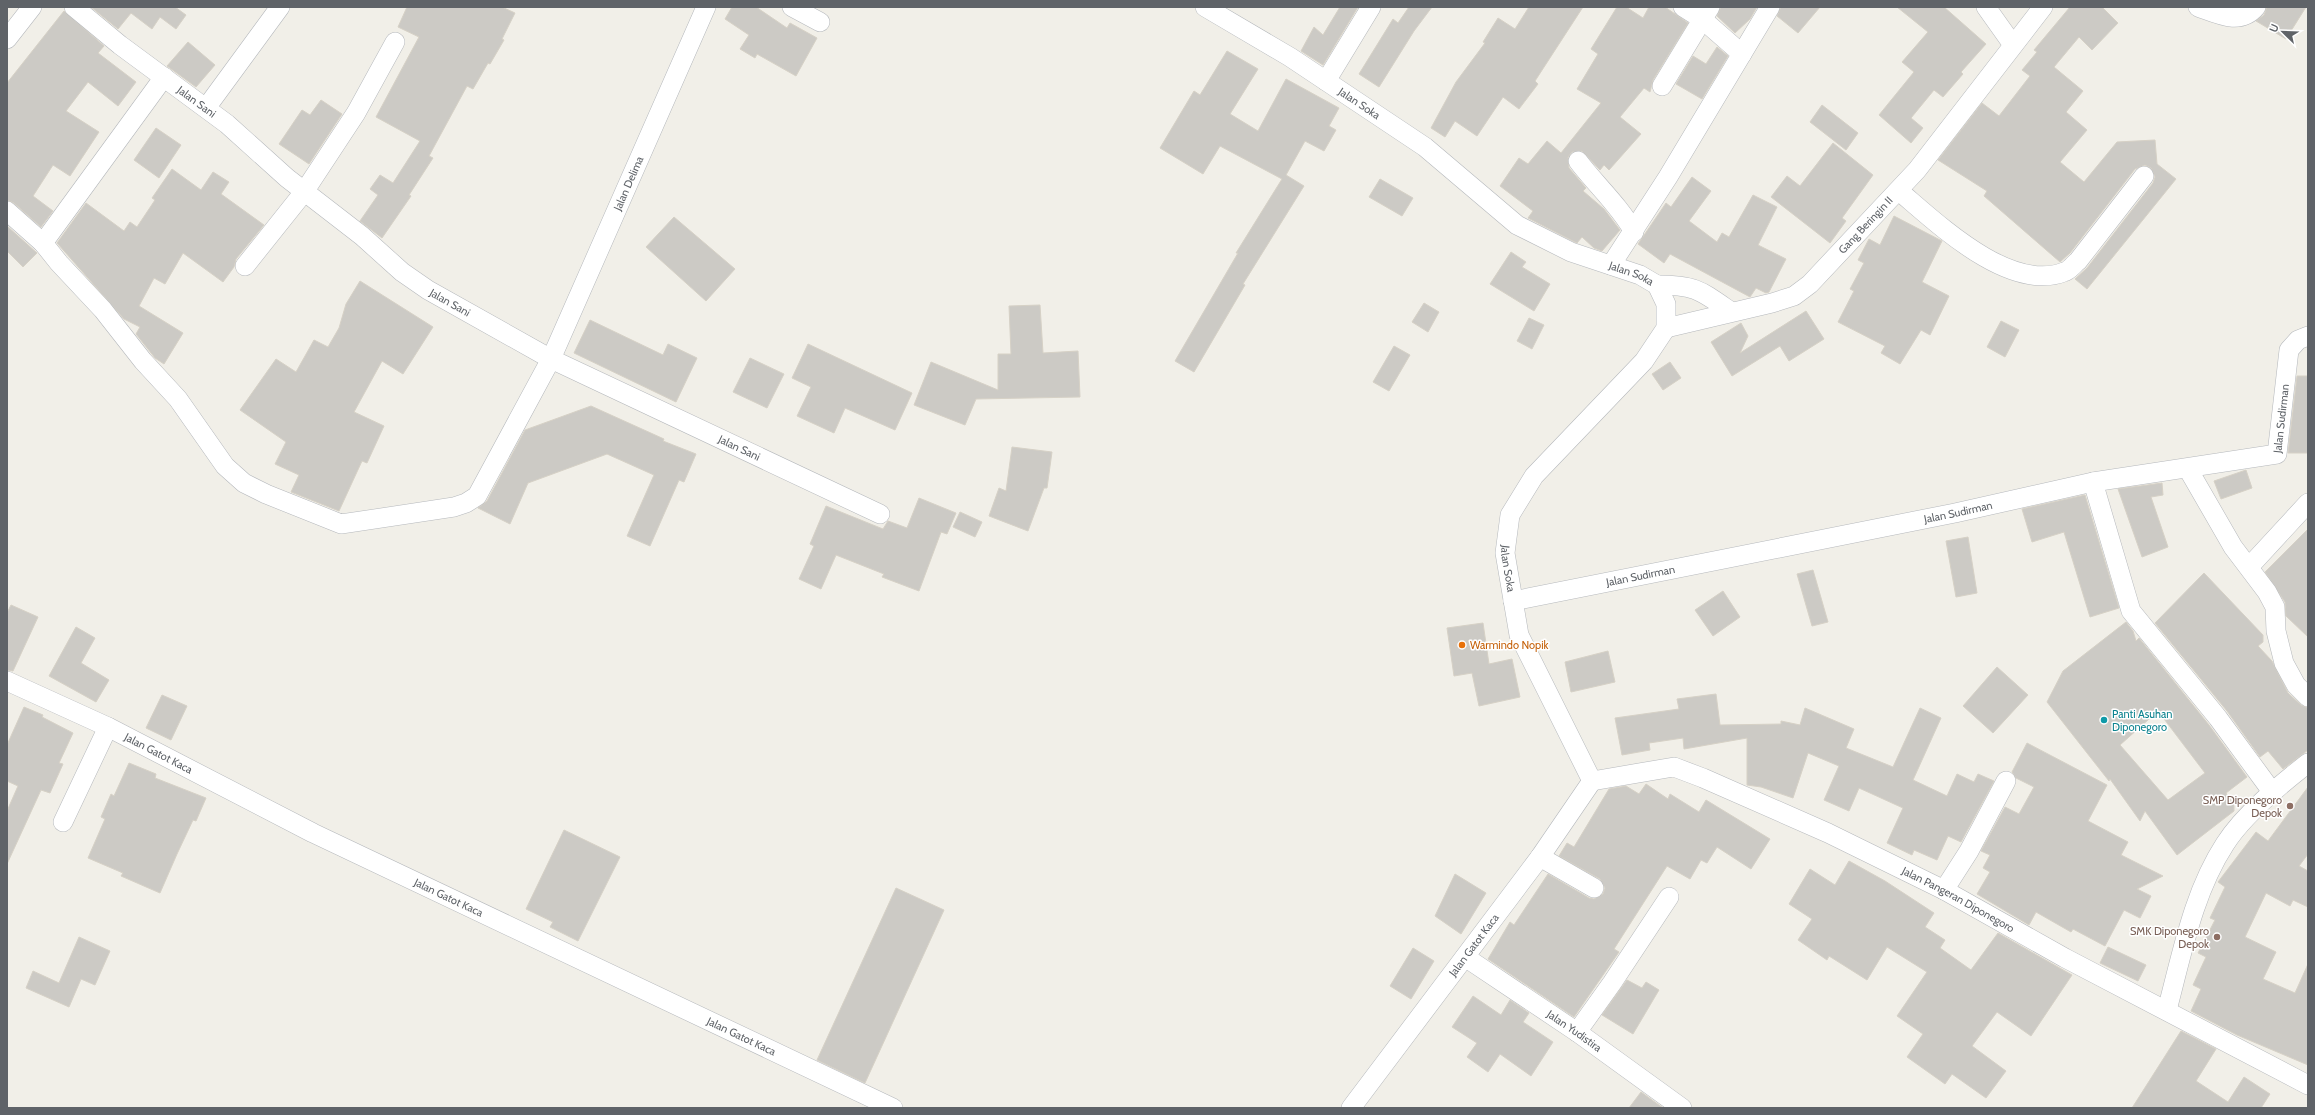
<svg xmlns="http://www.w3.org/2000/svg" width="2315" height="1115" viewBox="0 0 2315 1115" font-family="Cabin,sans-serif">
<rect width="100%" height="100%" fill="#f1efe8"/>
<g fill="#cccac5" stroke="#d6d1c6" fill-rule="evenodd">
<polygon points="91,7 175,7 186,15 176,29 160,17 152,29 131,13 118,29"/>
<polygon points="407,7 502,7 515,13 502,39 504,40 490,64 488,63 473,89 467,86 429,156 433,158 409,195 411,196 382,238 360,221 378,195 370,189 380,175 393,183 420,141 376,117 419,37 398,27"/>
<polygon points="732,7 756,7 787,28 790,23 817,38 796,76 757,54 755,58 740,49 749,35 725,19"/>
<polygon points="1340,7 1358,7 1323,65 1301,51 1314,27 1323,35"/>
<polygon points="1409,7 1432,7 1414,31 1379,87 1359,74 1393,19 1398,23"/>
<polygon points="1529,7 1583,7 1535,81 1538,84 1519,109 1503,97 1477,136 1455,121 1445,137 1431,128 1456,82 1485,43 1483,42 1498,18 1515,29"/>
<polygon points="1617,7 1626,7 1643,18 1649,7 1665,7 1688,23 1653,80 1650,92 1644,88 1620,117 1641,134 1609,170 1604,165 1600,170 1582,151 1572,152 1568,157 1569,168 1586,188 1583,191 1604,209 1620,230 1602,251 1594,248 1582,237 1577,243 1575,242 1528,218 1533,211 1500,186 1519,158 1528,164 1547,141 1561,153 1601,103 1577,89 1598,54 1591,49"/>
<polygon points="1721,7 1757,7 1750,19 1735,33 1717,16"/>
<polygon points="1781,7 1820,7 1798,33 1777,16"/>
<polygon points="1897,7 1944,7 1986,44 1961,72 1963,74 1943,97 1934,90 1911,118 1923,128 1911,143 1879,115 1914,72 1902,62 1928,32"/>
<polygon points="2070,7 2102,7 2118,23 2092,50 2079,37 2054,67 2083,91 2066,112 2087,130 2060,162 2084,182 2117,142 2155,140 2157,164 2176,179 2087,289 2075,279 2087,268 2153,183 2155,177 2151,168 2145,165 2135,169 2070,253 2060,262 1984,196 1987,191 1938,160 1982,103 1999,116 2030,76 2022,70 2037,52 2034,50"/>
<polygon points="2267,7 2306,7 2286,39 2256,21 2264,15"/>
<polygon points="64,11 104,46 98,53 136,82 118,106 88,82 66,111 99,132 70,176 53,165 33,196 53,211 41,227 14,203 7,200 7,83"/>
<polygon points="188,42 215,65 196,87 167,66"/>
<polygon points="1717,47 1728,56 1702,99 1676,84 1693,56 1706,64"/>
<polygon points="1227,51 1258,69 1230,114 1258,131 1286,79 1339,108 1329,126 1336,130 1324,151 1305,141 1286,175 1304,186 1243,284 1245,285 1194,372 1175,361 1238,253 1236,253 1282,179 1220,146 1203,174 1160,148 1194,91 1200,95"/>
<polygon points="321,100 342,114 309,164 279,144 302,110 310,115"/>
<polygon points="1822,105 1858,133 1846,150 1810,122"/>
<polygon points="156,128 181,145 159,178 134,160"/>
<polygon points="1833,143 1873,175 1842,218 1846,221 1830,243 1771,197 1787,176 1800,186"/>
<polygon points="172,169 201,190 213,172 229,182 221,194 264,225 236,259 234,267 223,282 183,253 165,284 154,278 139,306 183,333 164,364 155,358 136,334 140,327 124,319 57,243 86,203 124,231 130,222 137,227 155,200 152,198"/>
<polygon points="1692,177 1711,191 1689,221 1717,242 1722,233 1729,237 1753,195 1777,207 1758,245 1786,259 1769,292 1766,293 1756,288 1750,297 1670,254 1664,263 1638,244 1666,203 1671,207"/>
<polygon points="1380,179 1413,198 1402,216 1369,197"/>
<polygon points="1894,216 1942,241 1922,282 1949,296 1930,335 1921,330 1900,364 1881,353 1885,346 1838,322 1854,291 1850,289 1864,263 1858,260 1869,239 1880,245"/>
<polygon points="674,217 735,269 706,301 646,247"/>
<polygon points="7,226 37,253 23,267 7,251"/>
<polygon points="1511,252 1526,262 1522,267 1550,284 1534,311 1490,284"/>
<polygon points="360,281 433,327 403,374 382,361 354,412 384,426 367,463 362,461 339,511 291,492 299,475 275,464 286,442 240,410 276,359 296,372 314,340 328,347 339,328 346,304"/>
<polygon points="1424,303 1439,312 1428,332 1412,322"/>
<polygon points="1040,305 1043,353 1078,351 1080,397 976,399 965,425 914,405 931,362 998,390 998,354 1011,354 1009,306"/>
<polygon points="1806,311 1824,339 1789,361 1780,346 1732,376 1711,342 1741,323 1748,336 1740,353"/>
<polygon points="1529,318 1544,325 1532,349 1517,341"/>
<polygon points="590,320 663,355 668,344 697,358 676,402 574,353"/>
<polygon points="2001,321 2019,330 2005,357 1987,347"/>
<polygon points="808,344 912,393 895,430 845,408 834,433 797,416 811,387 792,378"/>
<polygon points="1394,346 1410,355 1389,391 1373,382"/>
<polygon points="750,358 784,374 767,408 733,392"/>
<polygon points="1670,362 1681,378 1663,390 1652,374"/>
<polygon points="2297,376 2308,376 2308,453 2288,453"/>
<polygon points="591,406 664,439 663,441 696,454 684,482 679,480 650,546 627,536 654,475 607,454 528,483 510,524 478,508 487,501 525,430"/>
<polygon points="1012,447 1052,452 1047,488 1044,488 1028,531 989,516 999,488 1006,491"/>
<polygon points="2246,470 2252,488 2221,499 2214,481"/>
<polygon points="2162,483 2163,495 2151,497 2168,547 2142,557 2118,489"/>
<polygon points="2085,495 2119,608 2090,617 2064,532 2032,542 2022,509"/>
<polygon points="919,498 956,513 947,534 941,532 919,591 882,577 884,574 836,555 821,589 799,579 814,546 810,544 826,506 883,529 888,521 907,528"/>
<polygon points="960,512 982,522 975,537 953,527"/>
<polygon points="2308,529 2308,637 2286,616 2285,602 2265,572"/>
<polygon points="1968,537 1977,593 1956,597 1946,541"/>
<polygon points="1813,570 1828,622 1812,626 1797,574"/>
<polygon points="2204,573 2263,635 2263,642 2258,646 2272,661 2288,693 2301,705 2308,708 2308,750 2283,769 2268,751 2260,757 2227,711 2155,623"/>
<polygon points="1723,591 1740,617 1713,636 1695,610"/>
<polygon points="11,605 38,617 13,671 7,670 7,613"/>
<path d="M2126 622 2133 631 2136 641 2139 638 2209 725 2247 777 2226 793 2234 805V811L2177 855 2145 811 2140 821 2110 779 2109 781 2047 702 2063 671ZM2158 711 2205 773 2168 800 2120 745Z"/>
<polygon points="1483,623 1489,664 1512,659 1520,697 1479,706 1472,673 1454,676 1447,628"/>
<polygon points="76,627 95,638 81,663 109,680 96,702 49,676"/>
<polygon points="1608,651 1615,682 1571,692 1565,662"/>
<polygon points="1997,667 2028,695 1993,733 1963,706"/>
<polygon points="1716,694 1720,725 1781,724 1781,721 1800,725 1805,708 1854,729 1846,748 1893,767 1920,708 1941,718 1913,780 1947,796 1957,774 1974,782 1978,774 1994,781 1961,842 1948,836 1937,860 1914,850 1912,855 1887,843 1903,808 1859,788 1849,811 1824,800 1839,766 1808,753 1793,798 1761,787 1747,785 1747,738 1684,749 1683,738 1649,743 1650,750 1622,755 1615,718 1679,709 1677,699"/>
<polygon points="162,695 187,706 171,740 146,728"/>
<polygon points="24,707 43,715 42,717 73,733 59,763 63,764 50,793 41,790 7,864 7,811 18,786 7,781 7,745"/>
<polygon points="2027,743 2107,785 2088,821 2128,842 2121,855 2163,876 2137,889 2151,896 2140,918 2124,910 2105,946 2073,929 2071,932 2036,912 2029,925 1977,894 1990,872 1983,868 1990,855 1981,851 2005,807 2019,814 2034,787 2016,778 2012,772"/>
<polygon points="129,763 156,774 155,778 206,798 196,821 193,820 177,854 160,893 121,876 123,873 88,858 105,819 101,817 111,794 114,796"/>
<polygon points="1646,784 1668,799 1670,794 1699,812 1706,800 1770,839 1751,869 1717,847 1707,863 1701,860 1690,879 1667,866 1614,949 1619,952 1574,1017 1488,959 1510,922 1514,925 1548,874 1589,898 1594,899 1603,894 1605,888 1600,879 1559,856 1567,843 1574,847 1609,789 1626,786 1639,794"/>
<polygon points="2308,787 2308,854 2299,866 2308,871 2308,907 2293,900 2290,906 2266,893 2245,937 2276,952 2263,979 2295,993 2308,964 2308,1065 2237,1035 2191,1011 2201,989 2193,985 2206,957 2198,953 2215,920 2210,918 2225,887 2218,882 2256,832 2268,841"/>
<polygon points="564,830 620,857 578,941 550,927 553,922 526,909"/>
<polygon points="1849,861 1885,881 1934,913 1925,927 1945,940 1940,948 1971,970 1998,933 2072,975 2031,1036 1997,1012 1972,1046 2006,1071 1986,1098 1952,1074 1945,1084 1907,1057 1923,1034 1897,1016 1927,972 1887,947 1867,980 1829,956 1827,960 1798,940 1812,919 1789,904 1810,869 1835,885"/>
<polygon points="1455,874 1486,893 1461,934 1435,916"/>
<polygon points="896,888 944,910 865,1083 817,1060"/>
<polygon points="79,937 110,951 95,985 81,979 69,1007 26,988 33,971 59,983"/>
<polygon points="2108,947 2146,965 2138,981 2100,963"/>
<polygon points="1413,948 1434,961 1411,999 1390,986"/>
<polygon points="1627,980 1642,988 1646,982 1659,990 1633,1034 1602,1015"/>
<polygon points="1473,996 1501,1015 1510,1000 1529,1013 1523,1022 1553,1042 1531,1076 1500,1054 1488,1072 1467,1057 1477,1043 1452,1027"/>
<polygon points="2181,1031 2216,1049 2196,1081 2228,1102 2244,1077 2270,1094 2261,1108 2132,1108"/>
<polygon points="1641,1092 1663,1108 1629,1108"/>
</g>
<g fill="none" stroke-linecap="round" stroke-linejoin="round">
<defs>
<g id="minor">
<path id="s1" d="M74 7 120 45 227 124 287 178 362 236 402 272 428 290 551 359 880 514"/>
<polyline points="792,7 820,22"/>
<path id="s2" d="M1205 7 1290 57 1425 147 1517 225 1571 252 1640 275 1657 285 1666 304V328L1644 361 1534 476 1510 515 1505 553 1519 635 1592 781"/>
<polyline points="1683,7 1702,19 1742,54"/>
<polyline points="1986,7 2013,45"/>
<path d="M2198 7C2218 14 2240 26 2256 7"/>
<polyline points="7,39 32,7"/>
<polyline points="1326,81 1371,7"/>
<polyline points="1662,86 1710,7"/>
<polyline points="206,108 280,7"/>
<path d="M1578 161C1596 185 1619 205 1634 232"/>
<path d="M1899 191C1937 223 2009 293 2064 272 2069 271 2074 264 2078 261L2144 176"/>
<path id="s3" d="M7 211 43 243 59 263 103 310 143 361 178 399 225 466 244 483 266 494 341 524 454 507 466 503 477 496 551 359 706 7"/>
<polyline points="43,243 164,77"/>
<polyline points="1611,265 1668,177 1770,7"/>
<polyline points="245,266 304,192 356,113 395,42"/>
<path d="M1657 285C1695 285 1700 290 1730 311"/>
<path id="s4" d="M1666 328 1772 303 1794 296 1810 284 1917 170 2043 7"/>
<polyline points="2188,469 2233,547 2267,592 2275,607 2276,631 2284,663 2296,685 2308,697"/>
<polyline points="2093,482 2131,611 2218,718 2273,793"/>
<polyline points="2249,567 2308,503"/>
<path id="s5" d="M1513 601 1955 513 2093 482 2277 454 2289 350 2298 340 2308 336"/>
<path id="s6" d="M7 681 108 727 313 833 893 1108"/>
<path id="s7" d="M1592 781 1674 767 1703 778 1828 833 1944 890 2065 958 2308 1085"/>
<polyline points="63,822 108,727"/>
<polyline points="1540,857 1594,888"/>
<polyline points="1944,890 1969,851 2006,781"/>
<path id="s8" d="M1465 957 1577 1032 1682 1108"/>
<path d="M2167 1010C2182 954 2193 893 2225 844 2244 814 2281 784 2308 763"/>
<polyline points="1577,1032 1612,983 1669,897"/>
<path id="s9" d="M1351 1108 1540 857 1592 781"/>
</g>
</defs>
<use href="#minor" stroke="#b5b8bc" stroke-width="20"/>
<use href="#minor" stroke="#fff" stroke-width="19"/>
</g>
<circle fill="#e8710a" stroke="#fff" stroke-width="1.5" cx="1462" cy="645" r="4"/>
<circle fill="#0f9aa8" stroke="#fff" stroke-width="1.5" cx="2104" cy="720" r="4"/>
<g fill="#8d6e63" stroke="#fff" stroke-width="1.5">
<circle cx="2290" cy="806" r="4"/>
<circle cx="2217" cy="937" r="4"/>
</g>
<g text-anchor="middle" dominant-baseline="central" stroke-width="3" stroke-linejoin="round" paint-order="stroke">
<g font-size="11" fill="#5f6368" stroke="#fff">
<text stroke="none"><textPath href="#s1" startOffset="155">Jalan Sani</textPath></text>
<text stroke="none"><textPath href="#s2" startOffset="182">Jalan Soka</textPath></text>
<text stroke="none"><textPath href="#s3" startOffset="955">Jalan Delima</textPath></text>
<text stroke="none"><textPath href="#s4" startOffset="233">Gang Beringin II</textPath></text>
<text stroke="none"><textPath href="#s2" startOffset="506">Jalan Soka</textPath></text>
<text stroke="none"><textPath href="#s1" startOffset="479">Jalan Sani</textPath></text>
<text stroke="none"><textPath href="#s5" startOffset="814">Jalan Sudirman</textPath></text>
<text stroke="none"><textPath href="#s1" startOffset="803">Jalan Sani</textPath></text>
<text stroke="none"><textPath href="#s5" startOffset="454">Jalan Sudirman</textPath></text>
<text stroke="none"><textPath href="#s2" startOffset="878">Jalan Soka</textPath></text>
<text stroke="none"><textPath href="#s5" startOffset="130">Jalan Sudirman</textPath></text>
<text stroke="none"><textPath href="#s6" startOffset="168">Jalan Gatot Kaca</textPath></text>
<text stroke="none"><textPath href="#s6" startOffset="492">Jalan Gatot Kaca</textPath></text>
<text stroke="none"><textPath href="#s7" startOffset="397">Jalan Pangeran Diponegoro</textPath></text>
<text stroke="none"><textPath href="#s9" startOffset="204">Jalan Gatot Kaca</textPath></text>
<text stroke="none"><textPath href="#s8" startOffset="132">Jalan Yudistira</textPath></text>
<text stroke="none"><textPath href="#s6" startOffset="816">Jalan Gatot Kaca</textPath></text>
</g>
<g font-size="11" fill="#c56008" stroke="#fff" text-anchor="start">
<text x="1470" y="645">Warmindo Nopik</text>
</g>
<g font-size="11" fill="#0d838f" stroke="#fff" text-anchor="start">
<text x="2112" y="714">Panti Asuhan<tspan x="2112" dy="13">Diponegoro</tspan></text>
</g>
<g font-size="11" fill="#785e54" stroke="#fff" text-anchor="end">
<text x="2282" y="800">SMP Diponegoro<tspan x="2282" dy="13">Depok</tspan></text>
<text x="2209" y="931">SMK Diponegoro<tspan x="2209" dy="13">Depok</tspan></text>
</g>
</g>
<rect width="2315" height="1115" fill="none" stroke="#5f6368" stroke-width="16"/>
<g transform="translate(2283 32) rotate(293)" stroke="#ffffff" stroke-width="3" paint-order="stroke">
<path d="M0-3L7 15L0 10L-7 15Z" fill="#5f6368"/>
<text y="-6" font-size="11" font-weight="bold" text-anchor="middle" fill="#5f6368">U</text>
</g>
</svg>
